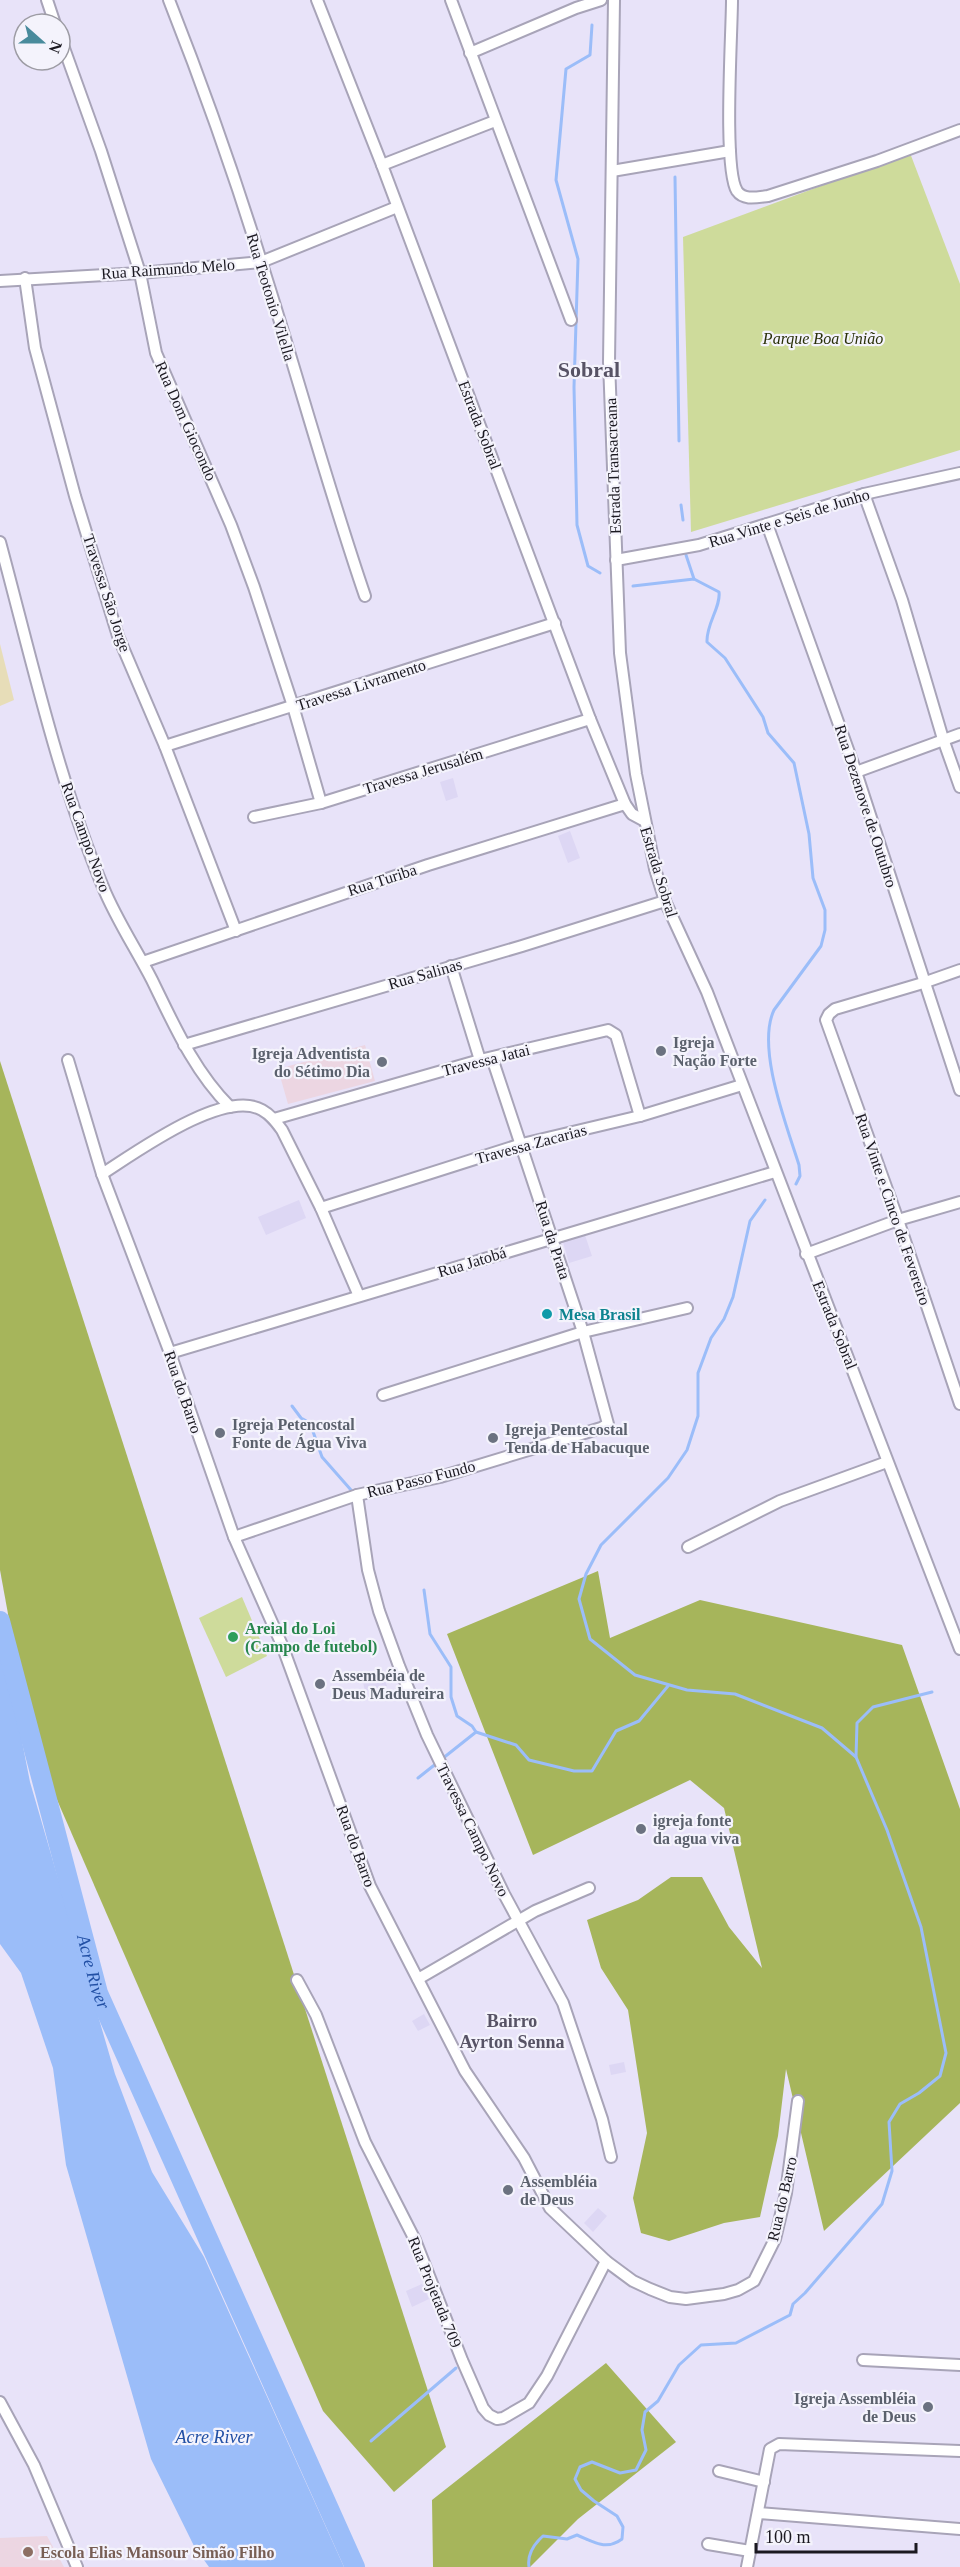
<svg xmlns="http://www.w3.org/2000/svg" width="960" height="2567" viewBox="0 0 960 2567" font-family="Georgia,serif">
<rect width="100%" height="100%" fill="#e8e3f9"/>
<g fill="#ddd7f4">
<polygon points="453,778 458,797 446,801 440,782"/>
<polygon points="570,831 580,858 568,863 558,836"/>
<polygon points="299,1200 306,1218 266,1235 258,1217"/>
<polygon points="585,1235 592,1256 569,1263 563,1242"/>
<polygon points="382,1674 387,1686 365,1691 362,1678"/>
<polygon points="424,2014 430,2025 418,2031 412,2021"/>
<polygon points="624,2062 626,2072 611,2075 609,2065"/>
<polygon points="598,2208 607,2216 593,2232 584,2223"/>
<polygon points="422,2284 429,2299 412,2307 406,2291"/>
</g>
<g fill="#ecd6e2">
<polygon points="365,1045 375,1081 288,1104 278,1069"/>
<polygon points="47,2536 64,2567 0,2567 0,2538"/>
</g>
<g fill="#cedb9b">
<polygon points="910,153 960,284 960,450 691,532 683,237"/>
<polygon points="242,1597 267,1656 226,1677 199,1618"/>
</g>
<g fill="#a6b55b">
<polygon points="0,1061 446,2447 394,2492 323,2411 31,1740 0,1570"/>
<polygon points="598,1571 610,1638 700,1600 902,1645 960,1809 960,2103 824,2231 786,2069 778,2136 760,2217 724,2223 669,2241 641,2233 633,2198 647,2133 628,2010 601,1968 587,1920 638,1900 671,1877 702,1877 729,1927 762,1968 724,1808 690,1780 533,1855 447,1634"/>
<polygon points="606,2363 676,2442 578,2519 530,2567 433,2567 432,2500"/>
</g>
<polygon fill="#e7ddb8" points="0,644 14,700 0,706"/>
<polygon fill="#9bbdf9" points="0,1629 30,1782 115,2074 152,2172 204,2257 344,2567 209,2567 194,2546 151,2459 66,2165 53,2068 21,1973 0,1944"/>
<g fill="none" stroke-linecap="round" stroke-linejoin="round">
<g stroke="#9bbdf9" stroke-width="3">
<polyline points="592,25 590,55 566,69 556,180 578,259 574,387 577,525 588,566 600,573"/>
<polyline points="675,177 679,441"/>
<polyline points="681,505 683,520"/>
<polyline points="686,555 694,579"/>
<path d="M633 586 694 579 719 592C721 607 706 624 707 642L725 658 763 717 768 733 794 763 809 834 813 878 825 910V930L821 946 774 1010C756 1048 787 1126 799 1165L800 1176 796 1184"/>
<polyline points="292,1406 301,1418 310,1423 322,1457 351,1490"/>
<polyline points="424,1590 430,1634 451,1667 451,1697 457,1716 472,1726 476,1732 516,1745 529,1760 574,1771 592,1771 616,1731 639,1721 668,1686"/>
<polyline points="856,1757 857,1723 873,1707 932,1692"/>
<polyline points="418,1778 476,1732"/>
<polyline points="371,2441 456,2368"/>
<path d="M529 2567C527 2554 534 2544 543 2536L567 2539 577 2535C594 2542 606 2551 622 2539L623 2527 617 2516 594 2501 581 2490 575 2479 580 2467 592 2462 620 2473 636 2470 646 2450 642 2430 645 2412 658 2401 679 2365 701 2345 736 2343 790 2315 793 2304 805 2293 882 2204 892 2171 889 2122 900 2104 919 2093 940 2076 946 2053 921 1927 887 1830 856 1757 822 1728 735 1694 687 1690 635 1675 590 1639 579 1599 586 1574 601 1545 668 1478 687 1450 698 1416V1373L711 1338 724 1319 733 1297 750 1221 765 1200"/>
</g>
<path stroke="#9bbdf9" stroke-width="20" id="s1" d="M0 1621 98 1993 355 2567"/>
<defs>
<g id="minor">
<polyline points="47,0 55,24"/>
<path d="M169 0C203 86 234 174 261 261 297 373 327 485 365 596"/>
<polyline points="317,0 382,165 590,719 625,804 632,814 645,821"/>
<polyline points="451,0 571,320"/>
<polyline points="614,0 609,362 620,653 636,774 655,869 665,901 707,992 960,1649"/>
<path d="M732 0C732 33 723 169 737 191 744 201 758 197 768 196L877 161 960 130"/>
<polyline points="60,37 101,151 140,273 156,353 231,525 254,587 293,706 321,803"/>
<polyline points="470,53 576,8 601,0"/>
<polyline points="382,165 495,121"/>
<polyline points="612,171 730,151"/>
<polyline points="25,278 35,348 75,496 118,636 165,746 236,931"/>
<polyline points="0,281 140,273 261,262 397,207"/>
<polyline points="864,494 902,600 943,739 960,787"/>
<polyline points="767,524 856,772 960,1090"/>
<path d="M0 542C31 657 57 776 103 887 116 919 136 949 152 980 174 1025 194 1071 230 1107"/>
<polyline points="616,560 699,545 864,494 960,473"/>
<polyline points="165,746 555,623"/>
<polyline points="856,772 960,734"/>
<polyline points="254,817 321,803 590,719"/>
<polyline points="143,962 428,865 625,804"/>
<polyline points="451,966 480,1060"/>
<polyline points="960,970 923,983 835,1009 829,1014 826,1020 898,1220 960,1404"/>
<polyline points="184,1045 522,946 665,901"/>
<polyline points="68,1060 102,1174 170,1353 234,1537 282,1645 370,1886 465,2071 524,2158 550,2208 606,2261 633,2281 650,2289 670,2297 686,2299 724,2294 738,2290 754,2281 775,2239 786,2193 798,2101"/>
<polyline points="274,1119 480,1060 608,1030 616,1035 640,1116"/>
<path d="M102 1174C135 1153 224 1088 262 1110 271 1115 276 1122 282 1130L321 1208 359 1296"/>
<polyline points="321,1208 522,1144 640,1116 742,1085"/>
<polyline points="806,1254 898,1220 960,1202"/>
<polyline points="170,1353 775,1172"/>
<polyline points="383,1395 583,1332 687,1308"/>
<polyline points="357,1495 368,1570 379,1611 399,1666 427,1735 504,1894 563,2003 602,2119 611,2157"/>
<polyline points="234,1537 357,1495 440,1477 601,1428 608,1424 583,1332 492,1058"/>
<polyline points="688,1547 780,1501 887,1462"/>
<polyline points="418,1979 535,1911 589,1888"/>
<polyline points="297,1980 316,2015 365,2142 415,2240 462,2360 483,2408 489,2415 497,2419 503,2418 529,2403 547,2376 606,2261"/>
<polyline points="863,2360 960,2365"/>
<polyline points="0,2402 34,2465 77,2567"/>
<polyline points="719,2471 764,2482"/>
<polyline points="759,2513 960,2529"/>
<polyline points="708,2544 750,2551"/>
<polyline points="747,2567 770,2449 779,2444 960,2451"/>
</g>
</defs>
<use href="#minor" stroke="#a8a4b8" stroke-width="14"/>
<use href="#minor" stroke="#fff" stroke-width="10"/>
</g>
<g fill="#6b7280" stroke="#f4f3fc" stroke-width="2">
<circle cx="661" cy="1051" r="6"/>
<circle cx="382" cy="1062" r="6"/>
<circle cx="220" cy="1433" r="6"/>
<circle cx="493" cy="1438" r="6"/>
<circle cx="320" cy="1684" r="6"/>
<circle cx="641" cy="1829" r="6"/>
<circle cx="508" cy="2190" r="6"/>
<circle cx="928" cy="2407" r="6"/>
</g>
<circle fill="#0f9aa8" stroke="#f4f3fc" stroke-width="2" cx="547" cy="1314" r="6"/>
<circle fill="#2e9e5b" stroke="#f4f3fc" stroke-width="2" cx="233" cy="1637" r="6"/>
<circle fill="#8d6e63" stroke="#f4f3fc" stroke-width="2" cx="28" cy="2552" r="6"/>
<g text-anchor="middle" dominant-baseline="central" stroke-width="4.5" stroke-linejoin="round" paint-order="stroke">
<g font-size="16" fill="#1b1921" stroke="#f4f3fc">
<text transform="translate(168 269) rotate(-4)">Rua Raimundo Melo</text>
<text transform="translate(271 297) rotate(73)">Rua Teotonio Vilella</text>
<text transform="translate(186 421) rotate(66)">Rua Dom Giocondo</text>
<text transform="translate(480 425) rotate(69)">Estrada Sobral</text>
<text transform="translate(613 466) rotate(-92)">Estrada Transacreana</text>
<text transform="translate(789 518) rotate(-17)">Rua Vinte e Seis de Junho</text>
<text transform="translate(107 593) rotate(72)">Travessa São Jorge</text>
<text transform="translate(361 685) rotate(-18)">Travessa Livramento</text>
<text transform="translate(423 771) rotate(-17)">Travessa Jerusalém</text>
<text transform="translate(866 806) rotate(72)">Rua Dezenove de Outubro</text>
<text transform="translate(86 837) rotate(70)">Rua Campo Novo</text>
<text transform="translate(659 872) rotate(73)">Estrada Sobral</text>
<text transform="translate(382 880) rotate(-18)">Rua Turiba</text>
<text transform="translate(425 974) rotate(-16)">Rua Salinas</text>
<text transform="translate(486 1060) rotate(-14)">Travessa Jatai</text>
<text transform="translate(531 1144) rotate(-15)">Travessa Zacarias</text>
<text transform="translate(893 1209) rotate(71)">Rua Vinte e Cinco de Fevereiro</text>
<text transform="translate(553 1240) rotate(72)">Rua da Prata</text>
<text transform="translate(472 1262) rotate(-17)">Rua Jatobá</text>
<text transform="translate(835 1325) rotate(68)">Estrada Sobral</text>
<text transform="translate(183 1392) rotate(71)">Rua do Barro</text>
<text transform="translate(421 1479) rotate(-14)">Rua Passo Fundo</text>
<text transform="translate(473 1830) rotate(64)">Travessa Campo Novo</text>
<text transform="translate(356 1846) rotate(70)">Rua do Barro</text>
<text transform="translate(782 2199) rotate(-77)">Rua do Barro</text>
<text transform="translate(435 2292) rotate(68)">Rua Projetada 709</text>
</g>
<g font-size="16" font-style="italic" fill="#2a3009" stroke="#f4f3fc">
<text x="823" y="338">Parque Boa União</text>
</g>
<g font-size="16" font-weight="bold" fill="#5b616d" stroke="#f4f3fc" text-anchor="start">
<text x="673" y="1042">Igreja<tspan x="673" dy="18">Nação Forte</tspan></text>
<text x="370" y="1053" text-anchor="end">Igreja Adventista<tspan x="370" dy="18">do Sétimo Dia</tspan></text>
<text x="232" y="1424">Igreja Petencostal<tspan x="232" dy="18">Fonte de Água Viva</tspan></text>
<text x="505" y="1429">Igreja Pentecostal<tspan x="505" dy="18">Tenda de Habacuque</tspan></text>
<text x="332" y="1675">Assembéia de<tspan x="332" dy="18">Deus Madureira</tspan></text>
<text x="653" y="1820">igreja fonte<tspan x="653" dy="18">da agua viva</tspan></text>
<text x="520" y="2181">Assembléia<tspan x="520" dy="18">de Deus</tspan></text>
<text x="916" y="2398" text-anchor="end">Igreja Assembléia<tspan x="916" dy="18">de Deus</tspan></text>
</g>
<g font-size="16" font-weight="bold" fill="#0d838f" stroke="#f4f3fc" text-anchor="start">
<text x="559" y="1314">Mesa Brasil</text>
</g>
<g font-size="16" font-weight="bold" fill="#27864d" stroke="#f4f3fc" text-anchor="start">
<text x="245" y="1628">Areial do Loi<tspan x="245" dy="18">(Campo de futebol)</tspan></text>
</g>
<g font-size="16" font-weight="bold" fill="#785e54" stroke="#f4f3fc" text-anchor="start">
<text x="40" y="2552">Escola Elias Mansour Simão Filho</text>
</g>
<g font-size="18" font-style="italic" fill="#2250a5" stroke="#f4f3fc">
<text stroke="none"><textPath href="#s1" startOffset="363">Acre River</textPath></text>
<text x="214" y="2437">Acre River</text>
</g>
<g font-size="18" font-weight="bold" fill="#575365" stroke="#f4f3fc">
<text x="512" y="2021">Bairro<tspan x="512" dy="21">Ayrton Senna</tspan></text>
</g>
<g font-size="22" font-weight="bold" fill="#575365" stroke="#f4f3fc">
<text x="589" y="369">Sobral</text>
</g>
</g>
<g transform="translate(42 42) rotate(111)"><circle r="28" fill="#f4f3fc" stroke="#9d9ca4" stroke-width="1.5"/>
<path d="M0-4.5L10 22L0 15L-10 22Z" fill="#498b9c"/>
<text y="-9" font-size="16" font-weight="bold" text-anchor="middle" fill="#1b1921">N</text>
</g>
<path d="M756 2543v9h160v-9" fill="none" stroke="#1b1921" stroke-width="3"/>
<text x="765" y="2543" font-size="18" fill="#1b1921" stroke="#f4f3fc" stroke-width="4.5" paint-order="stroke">100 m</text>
</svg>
